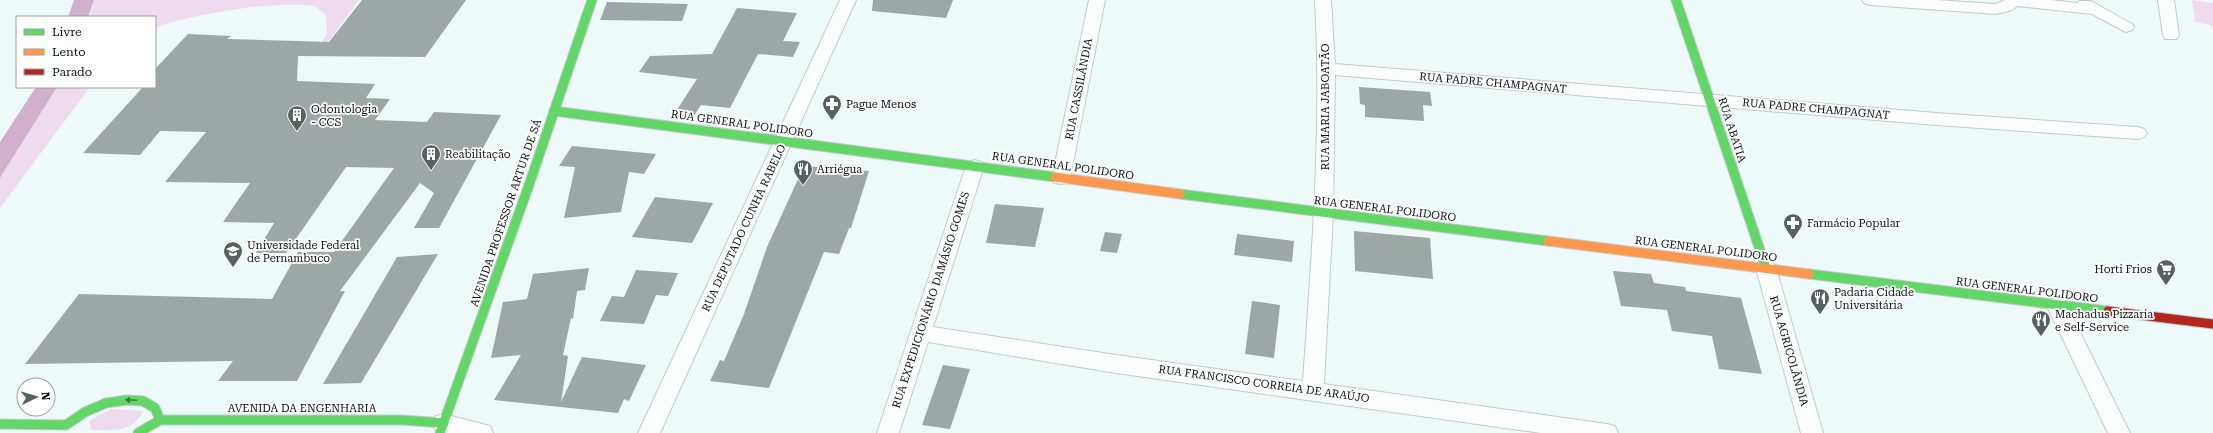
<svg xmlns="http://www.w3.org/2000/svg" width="2213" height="433" viewBox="0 0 2213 433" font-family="'Roboto Serif',serif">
<rect width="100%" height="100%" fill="#edfaf9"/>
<g fill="#efdbee">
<path d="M94 0H359L318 56H314L327 33 326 15C322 12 318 8 314 6 278 0 190 14 155 28V17H88Z"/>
<polygon points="2192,0 2213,3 2213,29 2211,25 2195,22"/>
<polygon points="57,87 90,87 0,208 0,178"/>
<path d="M111 409 143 411C133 433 113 430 91 430L89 421Z"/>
</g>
<g fill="#d2b0cd">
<polygon points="74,0 94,0 88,17 68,17"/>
<polygon points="36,87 57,87 0,178 0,142"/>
</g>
<g fill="#9ca7a6">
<polygon points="362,0 466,0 425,57 298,56 297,81 375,84 366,98 390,99 375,120 427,122 434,112 501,115 439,228 414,228 434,193 420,183 340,291 345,291 297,381 218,381 233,361 25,364 79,294 272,299 298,252 334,252 394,168 346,167 286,253 256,253 274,223 223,222 250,183 165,182 206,132 160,131 140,155 83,153 143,87 155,87 155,69 188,34 231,36 227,39 329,42"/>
<polygon points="873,0 953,0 946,18 872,11"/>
<polygon points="607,2 688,4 682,21 600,20"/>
<polygon points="737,8 797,13 783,41 800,42 793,57 758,54 730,108 701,105 692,119 673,116 697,79 639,72 650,56 712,54"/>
<polygon points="1359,87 1430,92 1432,106 1423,105 1424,121 1365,117 1365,105 1360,104"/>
<polygon points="572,146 656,154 644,174 629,172 621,212 564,218 575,167 559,166"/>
<polygon points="804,166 869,171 851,228 849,228 839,254 824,252 769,388 710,381 720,360 724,361 744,314 767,247"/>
<polygon points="655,197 713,203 692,243 632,237"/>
<polygon points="995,204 1044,208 1035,247 986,243"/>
<polygon points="1354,231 1430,238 1433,279 1355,271"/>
<polygon points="1105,232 1122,234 1117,253 1100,251"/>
<polygon points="1237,234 1294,241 1292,262 1234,255"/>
<polygon points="438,254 361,383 323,384 397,257"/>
<polygon points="589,268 585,290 577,291 573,319 571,318 563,355 568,356 561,402 582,357 646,365 629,401 624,399 618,413 494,400 521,355 491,358 503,302 527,299 533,274"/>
<polygon points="636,270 678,273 668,296 656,295 644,324 600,321 612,296 624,297"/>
<polygon points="1613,271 1651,274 1654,283 1685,287 1686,291 1741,298 1762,374 1719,369 1712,336 1672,331 1667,310 1621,306"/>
<polygon points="1252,301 1280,305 1274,358 1245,354"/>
<polygon points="943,365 970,369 950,429 922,425"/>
</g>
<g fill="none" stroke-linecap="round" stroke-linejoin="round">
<defs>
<g id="street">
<polygon points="840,0 856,0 660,433 638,433"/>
<polygon points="1089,0 1105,0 1070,178 1068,183 1061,184 1054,183 1052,178"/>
<path d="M1315 0H1331L1335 64 1936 113 2138 127 2144 129 2147 133 2144 137 2138 139 1936 125 1335 75 1333 213 1324 384 1607 424 1615 426 1618 433H1541L1116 373 928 342 899 433H877L966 166 969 162 975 160 981 162 984 166 933 327 1116 355 1303 381C1312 254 1322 127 1315 0Z"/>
<polygon points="1862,0 1936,0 1996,4 2005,0 2050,0 2078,3 2079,1 2091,1 2132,24 2134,27 2132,30 2126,32 2092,14 2017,6 2012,10 1996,14 1870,5 1864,3"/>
<polygon points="2158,0 2174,0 2179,35 2177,39 2165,39 2163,35"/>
<polygon points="1766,261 1773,263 1776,268 1823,433 1801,433 1756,268 1759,263"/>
<polygon points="2057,298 2064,300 2130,433 2108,433 2047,306 2050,300"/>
<polygon points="444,414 490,426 493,433 447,433 436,430 433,423 436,416"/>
</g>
<g id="fast">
<polyline points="1676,0 1766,268"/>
<polyline points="554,111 1055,177"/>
<polyline points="1180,194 1548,241"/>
<polyline points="1809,274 2108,311"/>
<polyline points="0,424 66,425 85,412 106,403 127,400 143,401 155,408 160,420"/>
<polyline points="138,433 160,420 402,420 444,423"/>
<polyline points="440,433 529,185 592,0"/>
</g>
<g id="slow">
<polyline points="1055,177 1180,194"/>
<polyline points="1548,241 1809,274"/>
</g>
<polyline id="jam" points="2108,311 2213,324"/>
</defs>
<use href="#street" stroke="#c0cbca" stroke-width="2"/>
<use href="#fast" stroke="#c0cbca" stroke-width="11"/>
<use href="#slow" stroke="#c0cbca" stroke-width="11"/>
<use href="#jam" stroke="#c0cbca" stroke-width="11"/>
<use href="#street" fill="#fcfefe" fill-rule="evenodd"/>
<use href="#fast" stroke="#63d668" stroke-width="9"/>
<use href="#slow" stroke="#ff974d" stroke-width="9"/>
<use href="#jam" stroke="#b3261e" stroke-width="9"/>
</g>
<defs><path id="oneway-solid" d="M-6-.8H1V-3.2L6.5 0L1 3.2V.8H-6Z"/></defs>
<use fill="#397c40" href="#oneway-solid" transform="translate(131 400) rotate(-178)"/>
<defs>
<symbol id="pharmacy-pin" viewBox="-11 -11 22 30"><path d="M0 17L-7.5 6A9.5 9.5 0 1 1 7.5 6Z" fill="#576160" stroke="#fff"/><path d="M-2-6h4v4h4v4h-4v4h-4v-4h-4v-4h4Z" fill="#fff"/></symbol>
<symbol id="building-pin" viewBox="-11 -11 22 30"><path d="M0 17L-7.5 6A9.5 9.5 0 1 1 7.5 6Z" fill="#576160" stroke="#fff"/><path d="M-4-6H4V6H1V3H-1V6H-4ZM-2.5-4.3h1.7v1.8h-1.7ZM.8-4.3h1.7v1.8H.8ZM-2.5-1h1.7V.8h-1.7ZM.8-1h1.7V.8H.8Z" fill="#fff"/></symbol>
<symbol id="restaurant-pin" viewBox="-11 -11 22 30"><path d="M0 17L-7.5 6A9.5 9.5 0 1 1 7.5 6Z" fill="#576160" stroke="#fff"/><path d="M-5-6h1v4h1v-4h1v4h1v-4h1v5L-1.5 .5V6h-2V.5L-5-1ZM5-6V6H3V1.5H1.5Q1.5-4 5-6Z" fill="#fff"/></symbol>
<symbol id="university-pin" viewBox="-11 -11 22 30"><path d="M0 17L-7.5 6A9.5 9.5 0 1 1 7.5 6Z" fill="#576160" stroke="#fff"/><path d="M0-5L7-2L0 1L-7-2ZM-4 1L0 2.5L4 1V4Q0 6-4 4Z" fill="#fff"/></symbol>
<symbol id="supermarket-pin" viewBox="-11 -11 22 30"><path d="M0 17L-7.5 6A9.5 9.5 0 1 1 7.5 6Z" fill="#576160" stroke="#fff"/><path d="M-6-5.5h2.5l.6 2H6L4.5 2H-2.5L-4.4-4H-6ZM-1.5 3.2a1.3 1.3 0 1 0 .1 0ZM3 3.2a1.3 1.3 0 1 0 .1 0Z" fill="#fff"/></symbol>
</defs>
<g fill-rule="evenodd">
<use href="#pharmacy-pin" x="821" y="93" width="22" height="30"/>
<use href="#building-pin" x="286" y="104" width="22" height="30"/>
<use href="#building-pin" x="420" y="143" width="22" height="30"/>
<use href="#restaurant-pin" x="792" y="158" width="22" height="30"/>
<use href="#pharmacy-pin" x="1782" y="212" width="22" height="30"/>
<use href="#university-pin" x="222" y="240" width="22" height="30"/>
<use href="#supermarket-pin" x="2155" y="258" width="22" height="30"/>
<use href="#restaurant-pin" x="1809" y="287" width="22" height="30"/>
<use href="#restaurant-pin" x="2030" y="309" width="22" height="30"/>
</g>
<g text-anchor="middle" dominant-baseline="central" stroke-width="3.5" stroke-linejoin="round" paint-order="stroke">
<g font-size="11" fill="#060f0e" stroke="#fff">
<text transform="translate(1493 83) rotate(5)">RUA PADRE CHAMPAGNAT</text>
<text transform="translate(1079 89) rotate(-79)">RUA CASSILÂNDIA</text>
<text transform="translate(1325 107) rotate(-90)">RUA MARIA JABOATÃO</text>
<text transform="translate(1816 109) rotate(5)">RUA PADRE CHAMPAGNAT</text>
<text transform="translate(742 124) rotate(8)">RUA GENERAL POLIDORO</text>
<text transform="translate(1732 130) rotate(72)">RUA ABATIA</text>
<text transform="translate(1063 166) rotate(8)">RUA GENERAL POLIDORO</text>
<text transform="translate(1385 209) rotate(7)">RUA GENERAL POLIDORO</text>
<text transform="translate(506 213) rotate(-71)">AVENIDA PROFESSOR ARTUR DE SÁ</text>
<text transform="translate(744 228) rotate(-65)">RUA DEPUTADO CUNHA RABELO</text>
<text transform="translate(1706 249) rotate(7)">RUA GENERAL POLIDORO</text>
<text transform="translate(2027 290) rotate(7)">RUA GENERAL POLIDORO</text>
<text transform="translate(931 300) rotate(-72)">RUA EXPEDICIONÁRIO DAMÁSIO GOMES</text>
<text transform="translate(1789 351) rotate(74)">RUA AGRICOLÂNDIA</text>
<text transform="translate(1264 384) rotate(8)">RUA FRANCISCO CORREIA DE ARAÚJO</text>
<text x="302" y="408">AVENIDA DA ENGENHARIA</text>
</g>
<g font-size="11" fill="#060f0e" stroke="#fff" text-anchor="start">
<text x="846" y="104">Pague Menos</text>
<text x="311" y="109">Odontologia<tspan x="311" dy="13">- CCS</tspan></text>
<text x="445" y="154">Reabilitação</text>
<text x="817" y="169">Arriégua</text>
<text x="1807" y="223">Farmácio Popular</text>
<text x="247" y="245">Universidade Federal<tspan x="247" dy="13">de Pernambuco</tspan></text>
<text x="2152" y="269" text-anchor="end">Horti Frios</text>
<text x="1834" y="292">Padaria Cidade<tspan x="1834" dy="13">Universitária</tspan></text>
<text x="2055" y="314">Machadus Pizzaria<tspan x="2055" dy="13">e Self-Service</tspan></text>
</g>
</g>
<rect x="16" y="16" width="140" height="72" fill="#ffffff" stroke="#9b9f9f"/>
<rect x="24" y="29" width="20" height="6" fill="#63d668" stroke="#9b9f9f"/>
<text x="52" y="36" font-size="12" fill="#060f0e">Livre</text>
<rect x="24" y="49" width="20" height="6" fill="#ff974d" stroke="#9b9f9f"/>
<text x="52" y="56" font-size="12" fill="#060f0e">Lento</text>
<rect x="24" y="69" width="20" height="6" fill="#b3261e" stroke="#9b9f9f"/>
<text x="52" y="76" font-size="12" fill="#060f0e">Parado</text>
<g transform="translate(36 397) rotate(85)"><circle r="19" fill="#ffffff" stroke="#9b9f9f"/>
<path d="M0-3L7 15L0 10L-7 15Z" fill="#576160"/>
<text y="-6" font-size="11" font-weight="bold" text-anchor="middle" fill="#060f0e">N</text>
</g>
</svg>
